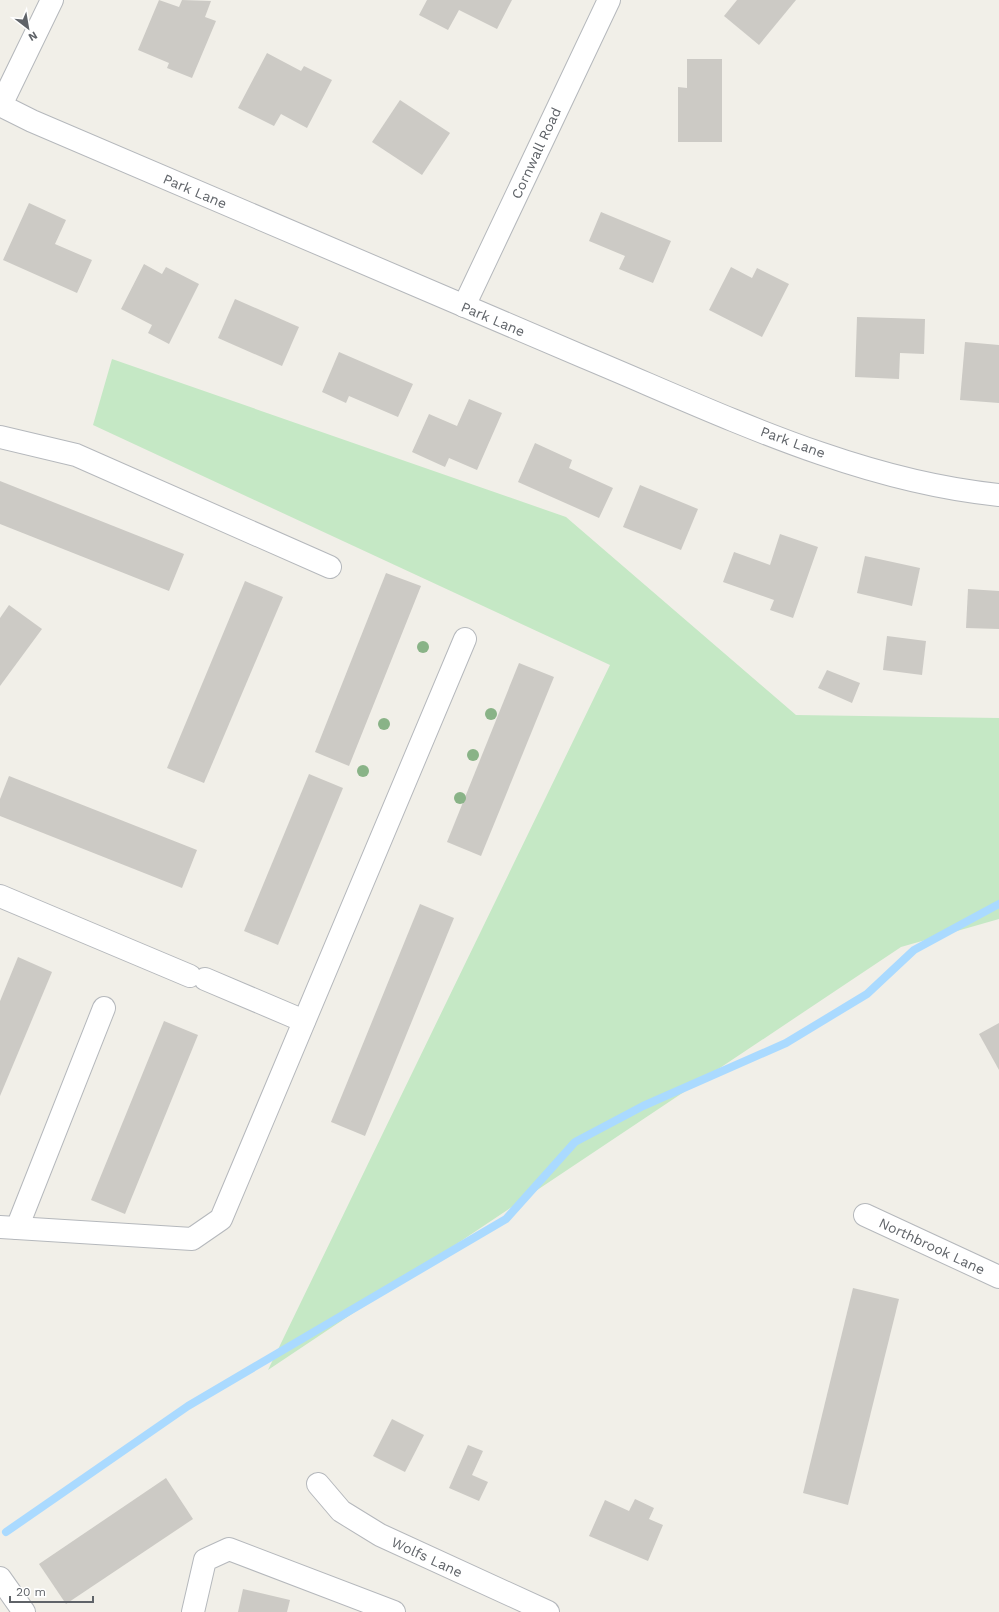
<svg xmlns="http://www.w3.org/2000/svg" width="999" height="1612" viewBox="0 0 999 1612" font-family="'Work Sans',sans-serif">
<rect width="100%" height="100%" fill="#f1efe8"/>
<polygon fill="#c5e8c5" points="112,359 566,517 796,715 999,718 999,919 901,947 268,1370 610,665 93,425"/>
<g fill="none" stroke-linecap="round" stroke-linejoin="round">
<polyline stroke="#aadaff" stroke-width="8" points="6,1532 188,1406 506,1219 575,1142 643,1106 786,1043 867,994 914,950 999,904"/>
</g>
<g fill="#cccac5">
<polygon points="159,0 179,7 182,0 211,1 205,17 216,21 192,78 167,68 169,63 138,50"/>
<polygon points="427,0 512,0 497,29 459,10 448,30 419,15"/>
<polygon points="737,0 796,0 759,45 724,16"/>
<polygon points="267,53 301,71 304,66 332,80 307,128 281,114 274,126 238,108"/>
<polygon points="687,59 722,59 722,142 678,142 678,87 687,88"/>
<polygon points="400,100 450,133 422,175 372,142"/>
<polygon points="29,203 66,220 55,244 92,260 77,293 3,260"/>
<polygon points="601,212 671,241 653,283 619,269 625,256 589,241"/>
<polygon points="144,264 162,274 166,267 199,284 169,344 148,333 152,325 121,309"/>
<polygon points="731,267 752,278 757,268 789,284 762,337 709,310"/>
<polygon points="235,299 299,327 282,366 218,338"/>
<polygon points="857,317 925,319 924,354 900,353 899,379 855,377"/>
<polygon points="965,342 999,345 999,403 960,400"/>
<polygon points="339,352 413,384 398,417 349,396 346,403 322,392"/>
<polygon points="469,399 502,413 477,470 449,458 445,467 412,452 429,414 457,426"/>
<polygon points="535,443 572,460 569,468 613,488 599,518 518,482"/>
<polygon points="0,481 184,554 169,591 0,524"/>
<polygon points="640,485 698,509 681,550 623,527"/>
<polygon points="780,534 818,547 793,618 770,610 774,600 723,582 734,552 770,565"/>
<polygon points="865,556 920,568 912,606 857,593"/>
<polygon points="386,573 421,586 349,766 315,752"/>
<polygon points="245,581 283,597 204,783 167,768"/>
<polygon points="968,589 999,591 999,629 966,628"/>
<polygon points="9,605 42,629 0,686 0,618"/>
<polygon points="887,636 926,641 922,675 883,670"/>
<polygon points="519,663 554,677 481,856 447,842"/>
<polygon points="827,670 860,683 852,703 818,688"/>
<polygon points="309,774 343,788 278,945 244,931"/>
<polygon points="9,776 197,850 182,888 0,816 0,799"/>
<polygon points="420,904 454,918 365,1136 331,1122"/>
<polygon points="18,957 52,972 0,1096 0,1001"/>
<polygon points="164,1021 198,1035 125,1214 91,1200"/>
<polygon points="999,1023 999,1070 979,1034"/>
<polygon points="853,1288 899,1299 848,1505 803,1493"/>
<polygon points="392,1419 424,1435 405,1472 373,1456"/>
<polygon points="468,1445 483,1451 472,1475 488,1482 479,1501 449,1488"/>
<polygon points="166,1478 193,1519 66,1604 39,1564"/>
<polygon points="635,1499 654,1508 649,1519 663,1525 648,1561 589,1536 605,1500 629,1511"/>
<polygon points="243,1589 290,1600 287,1612 238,1612"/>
</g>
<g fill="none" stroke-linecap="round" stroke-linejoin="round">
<defs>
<g id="minor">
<path d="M0 105 32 121C216 200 400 279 584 357 716 412 855 481 999 495"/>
<polyline points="1,105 52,0"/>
<polyline points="464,306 609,0"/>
<polyline points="0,437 76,455 330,567"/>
<polyline points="0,896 190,976"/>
<polyline points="205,979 304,1021"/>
<polyline points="865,1215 999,1277"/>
<polyline points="0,1227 192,1239 221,1219 465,639"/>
<polyline points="17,1228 104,1008"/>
<polyline points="318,1484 341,1511 380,1535 548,1612"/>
<polyline points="0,1578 24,1612"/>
<polyline points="193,1612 205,1560 229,1549 394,1612"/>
</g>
</defs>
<use href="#minor" stroke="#b5b8bc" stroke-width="24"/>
<use href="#minor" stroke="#fff" stroke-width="22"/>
</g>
<g fill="#89b387">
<circle cx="423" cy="647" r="6"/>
<circle cx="491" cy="714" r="6"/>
<circle cx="384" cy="724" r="6"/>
<circle cx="473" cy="755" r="6"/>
<circle cx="363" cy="771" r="6"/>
<circle cx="460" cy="798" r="6"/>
</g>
<g text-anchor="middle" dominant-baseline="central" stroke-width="3" stroke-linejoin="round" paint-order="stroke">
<g font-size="14" fill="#5f6368" stroke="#fff">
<text transform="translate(536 153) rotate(-65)">Cornwall Road</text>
<text transform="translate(195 191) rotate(23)">Park Lane</text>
<text transform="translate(493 319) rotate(23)">Park Lane</text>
<text transform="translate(793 442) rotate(20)">Park Lane</text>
<text transform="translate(932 1246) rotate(25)">Northbrook Lane</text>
<text transform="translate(427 1557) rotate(25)">Wolfs Lane</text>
</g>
</g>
<g transform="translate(28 28) rotate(149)" stroke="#ffffff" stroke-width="3" paint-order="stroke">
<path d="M0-3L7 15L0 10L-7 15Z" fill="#5f6368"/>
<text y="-6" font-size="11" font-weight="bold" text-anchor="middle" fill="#5f6368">N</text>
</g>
<path d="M10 1596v6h83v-6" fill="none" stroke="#5f6368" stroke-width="2"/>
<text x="16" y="1596" font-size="12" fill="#5f6368" stroke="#ffffff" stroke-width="3" paint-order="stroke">20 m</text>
</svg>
